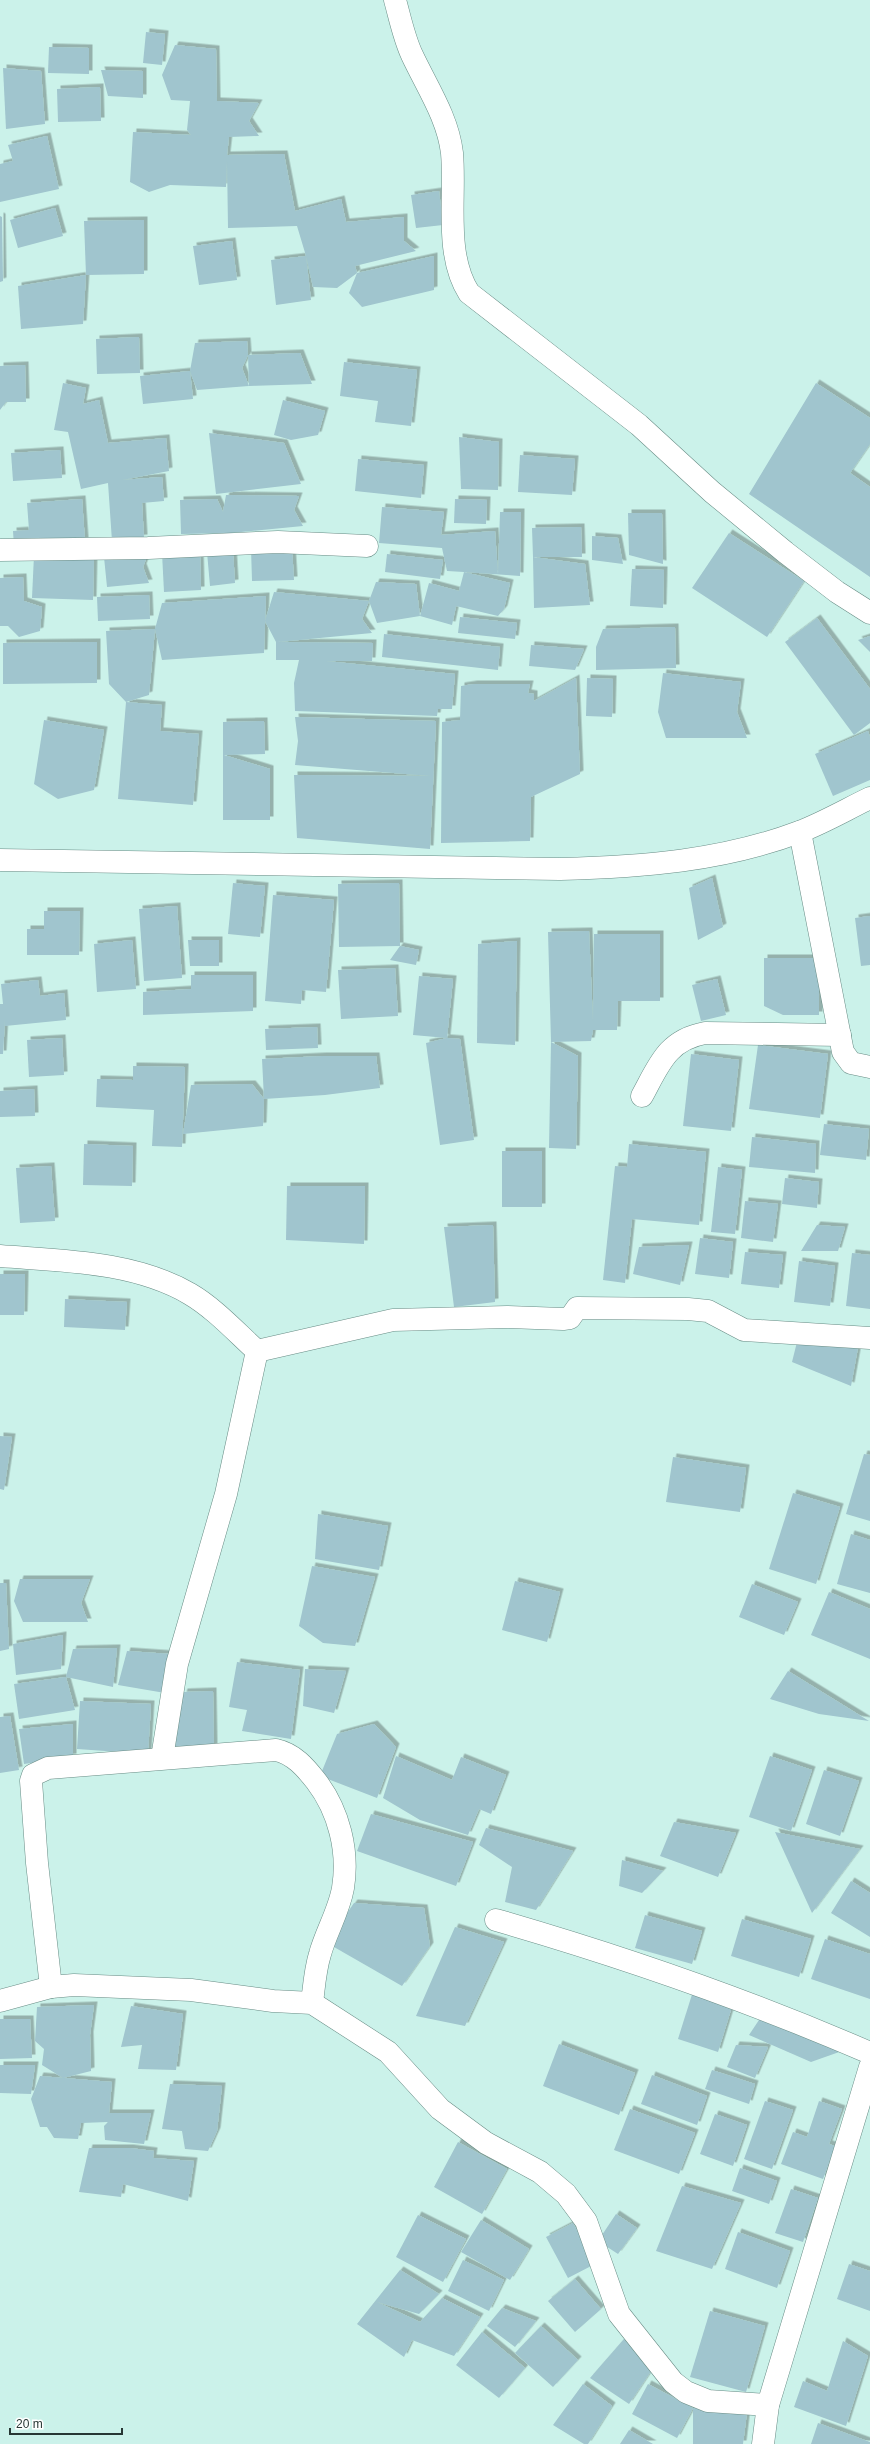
<svg xmlns="http://www.w3.org/2000/svg" width="870" height="2444" viewBox="0 0 870 2444" font-family="Helvetica,sans-serif">
<defs>
<filter id="shadow"><feDropShadow dx="3.5" dy="-3.5" stdDeviation="0" flood-color="#0004"/></filter>
</defs>
<rect width="100%" height="100%" fill="#cbf2ea"/>
<g fill="#a0c5ce" filter="url(#shadow)">
<polygon points="146,32 165,34 162,65 143,63"/>
<polygon points="175,45 216,49 217,101 259,103 249,121 259,136 229,137 227,155 284,154 295,211 341,199 346,222 404,217 404,241 416,251 355,266 357,273 337,288 313,287 306,256 311,300 276,305 271,260 306,256 297,226 228,228 227,160 226,187 170,185 149,192 130,182 133,132 191,135 187,130 190,101 171,100 162,75"/>
<polygon points="49,47 89,48 89,74 48,73"/>
<polygon points="3,68 41,71 45,124 6,129"/>
<polygon points="101,70 143,71 143,98 108,96"/>
<polygon points="100,87 101,121 58,122 57,89"/>
<polygon points="47,136 59,189 0,202 0,164 13,161 8,145"/>
<polygon points="439,191 443,225 416,228 411,195"/>
<polygon points="55,208 63,236 18,248 10,220"/>
<polygon points="0,216 2,217 3,281 0,282"/>
<polygon points="144,220 144,274 86,275 84,221"/>
<polygon points="232,241 237,280 199,285 193,246"/>
<polygon points="434,256 434,290 362,307 349,293 357,273"/>
<polygon points="86,275 83,324 21,329 18,286"/>
<polygon points="139,337 140,373 97,374 96,339"/>
<polygon points="247,341 248,355 300,353 312,384 249,386 248,355 242,368 249,386 197,390 190,371 195,343"/>
<polygon points="344,362 417,370 411,426 375,422 378,401 340,396"/>
<polygon points="25,365 26,402 6,402 0,410 0,366"/>
<polygon points="190,371 193,399 143,404 140,376"/>
<polygon points="63,383 86,388 83,404 99,400 108,443 166,438 169,471 122,480 162,477 164,501 142,503 144,538 112,541 108,483 81,489 68,432 54,430"/>
<polygon points="816,383 870,418 870,444 850,473 870,487 870,577 749,494"/>
<polygon points="283,400 325,411 318,435 291,440 274,435"/>
<polygon points="209,433 284,443 301,484 216,494"/>
<polygon points="459,437 499,442 498,490 461,489"/>
<polygon points="60,450 62,478 13,481 11,453"/>
<polygon points="520,455 575,459 572,495 518,492"/>
<polygon points="358,459 424,465 421,498 355,491"/>
<polygon points="226,495 299,496 294,510 303,526 231,533 181,534 180,500 217,499 223,512"/>
<polygon points="82,499 85,541 14,546 13,531 29,530 27,503"/>
<polygon points="455,499 487,500 486,524 454,523"/>
<polygon points="382,507 444,512 441,535 495,531 498,574 500,512 521,512 520,576 464,572 510,583 504,609 498,616 456,606 452,625 420,616 377,623 369,601 376,582 416,584 420,616 429,583 459,591 464,572 447,571 442,548 379,543"/>
<polygon points="628,513 662,513 663,564 629,555"/>
<polygon points="581,527 582,557 533,557 585,564 590,605 534,608 533,557 532,528"/>
<polygon points="729,533 804,581 767,637 692,588"/>
<polygon points="592,536 618,538 623,564 592,560"/>
<polygon points="251,548 292,548 294,580 252,581"/>
<polygon points="233,550 235,583 210,586 207,552"/>
<polygon points="200,551 201,590 164,592 162,553"/>
<polygon points="148,554 143,567 149,583 107,587 104,557"/>
<polygon points="387,554 443,560 440,579 385,572"/>
<polygon points="34,555 94,555 93,600 32,598"/>
<polygon points="632,569 664,570 663,608 630,606"/>
<polygon points="23,577 24,601 42,607 40,631 19,637 8,626 0,626 0,578"/>
<polygon points="274,592 369,601 362,619 372,633 278,642 373,643 372,661 326,661 455,674 452,709 438,709 437,716 295,711 294,683 299,660 276,660 276,642 265,621"/>
<polygon points="149,595 150,619 98,621 97,597"/>
<polygon points="266,596 264,653 162,660 155,629 149,695 126,702 109,684 106,631 155,629 162,603"/>
<polygon points="460,617 517,623 515,639 458,633"/>
<polygon points="817,618 870,689 870,723 854,735 785,642"/>
<polygon points="675,627 676,668 596,670 596,647 603,629"/>
<polygon points="384,634 500,647 498,670 382,657"/>
<polygon points="870,636 870,652 858,640"/>
<polygon points="97,642 97,683 3,684 3,643"/>
<polygon points="531,645 584,649 575,670 529,666"/>
<polygon points="663,673 741,682 737,712 747,738 666,738 658,712"/>
<polygon points="576,678 580,774 531,797 530,841 441,843 442,722 460,720 461,686 474,684 530,684 528,693 534,694 534,701"/>
<polygon points="587,678 613,679 612,717 586,716"/>
<polygon points="126,702 162,705 160,731 199,734 193,805 118,799"/>
<polygon points="295,717 436,721 430,849 297,838 294,775 431,776 295,765 298,741"/>
<polygon points="44,720 104,730 94,790 58,799 34,784"/>
<polygon points="264,721 265,754 224,755 270,769 270,820 223,820 223,722"/>
<polygon points="868,731 870,737 870,780 833,796 815,754"/>
<polygon points="712,878 723,927 698,940 689,888"/>
<polygon points="233,883 265,886 260,937 228,934"/>
<polygon points="399,883 400,946 339,947 338,884"/>
<polygon points="273,895 334,900 326,992 302,990 301,1004 265,1001"/>
<polygon points="177,906 182,978 144,981 139,909"/>
<polygon points="44,911 80,911 79,955 27,955 27,929 44,929"/>
<polygon points="870,916 870,965 861,966 855,918"/>
<polygon points="589,931 593,1022 594,934 660,934 660,1001 618,1001 617,1030 593,1030 591,1041 551,1042 548,932"/>
<polygon points="132,940 136,989 97,992 94,944"/>
<polygon points="188,940 219,940 219,966 190,966"/>
<polygon points="517,941 515,1045 477,1043 478,944"/>
<polygon points="400,946 419,950 416,965 390,960"/>
<polygon points="764,958 819,958 819,1015 783,1015 764,1006"/>
<polygon points="395,968 398,1016 341,1019 338,970"/>
<polygon points="191,975 253,975 253,1011 143,1015 143,992 191,989"/>
<polygon points="419,976 453,979 447,1038 460,1039 474,1140 440,1145 426,1043 447,1038 413,1035"/>
<polygon points="717,979 726,1015 701,1021 692,985"/>
<polygon points="38,980 40,996 64,993 66,1020 5,1026 5,1020 3,1054 0,1054 0,1004 3,1004 1,984"/>
<polygon points="317,1027 318,1048 266,1050 265,1029"/>
<polygon points="62,1038 64,1075 29,1077 27,1040"/>
<polygon points="551,1042 578,1056 576,1149 549,1148"/>
<polygon points="758,1045 828,1054 820,1118 749,1109"/>
<polygon points="691,1054 739,1060 731,1131 683,1126"/>
<polygon points="323,1056 376,1056 380,1088 325,1095 264,1099 263,1126 183,1134 191,1085 252,1084 264,1099 262,1059"/>
<polygon points="133,1066 185,1067 182,1147 152,1146 154,1110 96,1107 97,1079 133,1080"/>
<polygon points="34,1089 35,1116 0,1117 0,1091"/>
<polygon points="824,1124 869,1129 866,1160 820,1155"/>
<polygon points="752,1137 816,1144 815,1173 749,1167"/>
<polygon points="84,1144 133,1146 132,1186 83,1185"/>
<polygon points="629,1144 706,1152 699,1225 632,1219 625,1283 603,1280 615,1166 627,1167"/>
<rect x="502" y="1151" width="40" height="56"/>
<polygon points="51,1166 55,1221 20,1223 16,1168"/>
<polygon points="718,1167 742,1170 735,1234 711,1232"/>
<polygon points="785,1178 819,1182 817,1208 782,1204"/>
<polygon points="287,1186 365,1186 364,1244 286,1240"/>
<polygon points="745,1201 778,1204 773,1242 741,1238"/>
<polygon points="493,1225 495,1302 454,1307 444,1227"/>
<polygon points="817,1225 845,1227 838,1251 801,1251"/>
<polygon points="700,1238 733,1242 729,1278 695,1274"/>
<polygon points="689,1245 680,1285 633,1274 639,1247"/>
<polygon points="745,1252 783,1255 779,1288 741,1284"/>
<polygon points="852,1253 870,1255 870,1309 846,1306"/>
<polygon points="799,1261 835,1266 830,1306 794,1302"/>
<polygon points="0,1274 25,1274 24,1315 0,1315"/>
<polygon points="65,1299 127,1302 125,1330 64,1327"/>
<polygon points="798,1338 859,1342 851,1386 792,1362"/>
<polygon points="0,1436 12,1437 4,1490 0,1489"/>
<polygon points="864,1454 870,1455 870,1521 846,1514"/>
<polygon points="673,1457 746,1468 740,1512 666,1502"/>
<polygon points="793,1493 840,1507 816,1584 769,1569"/>
<polygon points="318,1514 388,1526 379,1570 315,1559"/>
<polygon points="851,1534 870,1540 870,1593 837,1584"/>
<polygon points="312,1566 375,1577 355,1646 323,1643 299,1626"/>
<polygon points="20,1579 90,1579 81,1603 88,1622 23,1622 14,1601"/>
<polygon points="515,1581 560,1592 547,1642 502,1630"/>
<polygon points="0,1583 6,1583 9,1649 0,1651"/>
<polygon points="752,1584 798,1602 784,1635 739,1617"/>
<polygon points="829,1592 870,1609 870,1659 811,1635"/>
<polygon points="63,1635 61,1669 16,1675 13,1644"/>
<polygon points="117,1648 113,1687 66,1677 73,1649"/>
<polygon points="127,1651 171,1654 165,1693 118,1685"/>
<polygon points="237,1662 300,1670 291,1739 242,1731 247,1710 229,1707"/>
<polygon points="305,1669 346,1671 334,1713 303,1706"/>
<polygon points="788,1671 869,1721 819,1714 770,1699"/>
<polygon points="66,1677 75,1710 19,1719 14,1684"/>
<polygon points="213,1691 214,1750 183,1750 170,1746 184,1692"/>
<polygon points="80,1701 151,1704 148,1754 77,1749"/>
<polygon points="10,1716 19,1770 0,1773 0,1717"/>
<polygon points="73,1724 73,1757 24,1764 19,1729"/>
<polygon points="374,1724 396,1747 377,1798 320,1776 337,1734"/>
<polygon points="396,1756 452,1780 461,1757 506,1775 491,1814 479,1809 468,1835 420,1820 383,1798"/>
<polygon points="770,1756 812,1770 791,1831 749,1817"/>
<polygon points="824,1770 859,1781 840,1836 806,1824"/>
<polygon points="371,1814 473,1842 456,1886 357,1851"/>
<polygon points="674,1822 736,1833 718,1877 660,1856"/>
<polygon points="486,1828 573,1851 536,1910 505,1902 512,1867 479,1845"/>
<polygon points="775,1832 860,1849 812,1913"/>
<polygon points="622,1860 663,1871 642,1893 619,1886"/>
<polygon points="851,1881 870,1893 870,1937 831,1913"/>
<polygon points="354,1903 424,1908 430,1946 402,1986 334,1947 336,1929"/>
<polygon points="645,1915 702,1931 692,1964 635,1948"/>
<polygon points="742,1919 811,1939 799,1977 731,1956"/>
<polygon points="455,1927 504,1942 465,2026 416,2016"/>
<polygon points="825,1939 870,1954 870,1999 811,1979"/>
<polygon points="694,1988 734,2000 718,2052 678,2039"/>
<polygon points="94,2005 90,2035 91,2071 63,2078 42,2065 44,2049 35,2041 37,2007"/>
<polygon points="131,2006 183,2014 176,2070 138,2069 142,2045 121,2047"/>
<polygon points="765,2011 842,2051 811,2062 749,2035"/>
<polygon points="0,2019 30,2019 32,2058 0,2059"/>
<polygon points="559,2044 635,2073 619,2115 543,2086"/>
<polygon points="736,2045 768,2047 755,2078 727,2067"/>
<polygon points="0,2065 35,2065 31,2094 0,2093"/>
<polygon points="712,2070 755,2084 749,2104 705,2089"/>
<polygon points="652,2075 707,2096 697,2125 641,2104"/>
<polygon points="40,2076 112,2082 109,2113 151,2113 144,2144 105,2140 104,2126 108,2122 81,2123 78,2139 54,2138 47,2127 40,2127 31,2099"/>
<polygon points="170,2084 222,2086 217,2131 208,2151 185,2149 182,2131 162,2129"/>
<polygon points="765,2101 793,2110 772,2169 744,2159"/>
<polygon points="819,2101 842,2109 829,2144 835,2146 823,2179 781,2164 793,2132 807,2137"/>
<polygon points="630,2109 695,2133 679,2174 614,2150"/>
<polygon points="715,2114 747,2125 733,2166 700,2154"/>
<polygon points="458,2142 507,2169 482,2214 434,2187"/>
<polygon points="89,2148 130,2148 154,2151 153,2158 194,2161 188,2201 123,2184 121,2197 79,2192"/>
<polygon points="740,2168 777,2181 769,2204 732,2191"/>
<polygon points="682,2186 741,2203 712,2269 656,2251"/>
<polygon points="791,2189 818,2198 803,2242 775,2233"/>
<polygon points="616,2214 637,2228 618,2254 598,2241"/>
<polygon points="418,2215 466,2239 443,2282 396,2257"/>
<polygon points="481,2220 529,2249 510,2280 461,2252"/>
<polygon points="573,2223 595,2264 568,2278 546,2237"/>
<polygon points="738,2232 790,2251 777,2288 725,2269"/>
<polygon points="463,2260 504,2280 489,2311 448,2291"/>
<polygon points="849,2264 870,2271 870,2311 837,2299"/>
<polygon points="400,2270 439,2294 419,2314 377,2302 420,2322 442,2298 480,2317 454,2356 412,2340 404,2357 357,2324"/>
<polygon points="575,2279 601,2309 575,2332 548,2301"/>
<polygon points="502,2308 536,2321 515,2347 487,2326"/>
<polygon points="710,2311 765,2326 746,2392 690,2377"/>
<polygon points="541,2326 578,2360 553,2387 515,2353"/>
<polygon points="482,2332 525,2368 499,2398 456,2365"/>
<polygon points="624,2339 651,2371 629,2404 590,2378"/>
<polygon points="843,2341 868,2356 846,2426 794,2407 803,2381 827,2391"/>
<polygon points="583,2384 612,2406 588,2444 584,2444 553,2425"/>
<polygon points="648,2384 693,2408 677,2438 632,2414"/>
<polygon points="693,2408 747,2412 743,2444 693,2444"/>
<polygon points="818,2423 870,2442 870,2444 811,2444"/>
<polygon points="629,2430 653,2444 620,2444"/>
</g>
<g fill="none" stroke-linecap="round" stroke-linejoin="round">
<defs>
<g id="minor">
<path d="M395 0C400 18 404 38 412 55 427 87 448 118 452 153 456 197 444 254 469 293L639 425 712 492 785 552 837 592 870 613"/>
<polyline points="0,550 148,548 278,542 367,546"/>
<polyline points="800,832 843,1052 851,1063 870,1067"/>
<path d="M0 860 560 869C641 867 722 861 799 832 823 823 847 809 870 798"/>
<path d="M642 1096C659 1065 667 1040 705 1033L840 1035"/>
<path d="M0 1256C62 1261 134 1261 190 1294 214 1308 236 1332 257 1351"/>
<polyline points="162,1758 177,1664 226,1494 257,1351 393,1320 507,1317 563,1319 570,1318 577,1308 688,1309 708,1311 744,1330 870,1338"/>
<path d="M496 1920C624 1957 748 2000 870 2053"/>
<path d="M51 1987 37 1863 31 1781 33 1775 48 1768 276 1750C294 1754 305 1767 316 1781 339 1811 349 1851 343 1888 339 1911 326 1932 320 1954 315 1970 314 1987 312 2003"/>
<polyline points="0,2001 51,1987 74,1985 191,1990 273,2001 312,2003 388,2052 440,2109 486,2143 540,2172 566,2194 586,2221 619,2314 673,2382 686,2392 708,2401 768,2405"/>
</g>
<polyline id="secondary" points="763,2444 768,2405 870,2067"/>
</defs>
<use href="#minor" stroke="#688c85" stroke-width="23"/>
<use href="#secondary" stroke="#688c85" stroke-width="23"/>
<use href="#minor" stroke="#fff" stroke-width="22"/>
<use href="#secondary" stroke="#fff" stroke-width="22"/>
</g>
<path d="M10 2428v6h112v-6" fill="none" stroke="#273734" stroke-width="2"/>
<text x="16" y="2428" font-size="12" fill="#273734" stroke="#ffffff" stroke-width="3" paint-order="stroke">20 m</text>
</svg>
